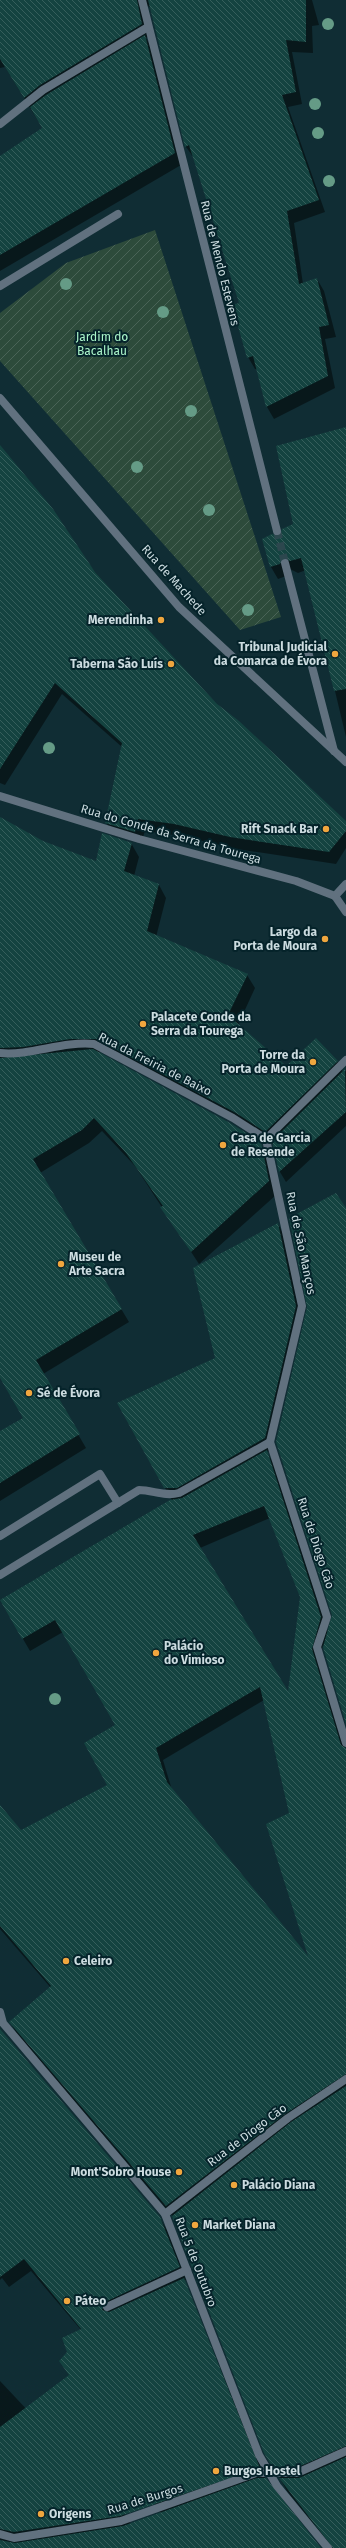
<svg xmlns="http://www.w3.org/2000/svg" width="346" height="2548" viewBox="0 0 346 2548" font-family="'Fira Sans',sans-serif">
<defs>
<pattern id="garden-furrows" width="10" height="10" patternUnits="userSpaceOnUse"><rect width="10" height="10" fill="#2d4b3b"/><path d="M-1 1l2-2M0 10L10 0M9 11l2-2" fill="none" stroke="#4a6457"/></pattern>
<pattern id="building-back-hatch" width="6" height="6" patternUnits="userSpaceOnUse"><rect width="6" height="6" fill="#144340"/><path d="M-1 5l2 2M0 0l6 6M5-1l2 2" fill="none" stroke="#355e5b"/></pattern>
</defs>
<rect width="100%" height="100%" fill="#102d34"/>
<polygon fill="url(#garden-furrows)" points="155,230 281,617 240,630 0,361 0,313 66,263"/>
<g fill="#0007" fill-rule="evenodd">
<polygon points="0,0 312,0 319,25 312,26 313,53 292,52 302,104 288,107 325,212 294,223 303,284 317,279 324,291 336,337 325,339 335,388 274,419 267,407 257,369 255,369 248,357 240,304 194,158 186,147 150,7 147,6 149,36 146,38 152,48 181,165 0,271 0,157 43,129 5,67 0,68"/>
<polygon points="346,429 346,737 306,570 298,573 290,569 286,576 278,579 271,567 263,540 279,537 294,524"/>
<polygon points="0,446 95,572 217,705 346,823 346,848 336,864 237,849 181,836 145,831 141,843 113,835 106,822 122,747 62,694 5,785 0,783"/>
<polygon points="0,826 97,862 131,843 139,857 134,876 159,885 166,898 156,937 247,975 255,988 238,1025 286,1067 337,1061 343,1072 346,1071 346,1126 286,1182 280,1172 274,1145 244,1126 105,1052 96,1052 260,1143 268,1157 276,1195 199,1264 135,1166 102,1131 89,1143 40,1173 129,1322 43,1374 86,1448 0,1501 0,1432 24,1418 0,1377"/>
<path d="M346 1210V1721L323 1645 318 1661 346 1749V2548H333L287 2491 265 2452 174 2218 17 2034 10 2022 51 1988 0 1929V1806L20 1831 109 1785 116 1725 63 1632 30 1651 1 1601 172 1500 165 1488 216 1358 278 1224 284 1235 302 1318 271 1450 267 1452 273 1463 328 1632 333 1615ZM270 1518 301 1597 288 1694 200 1548ZM264 1700 291 1813 310 1960 172 1790 163 1760Z"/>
<polygon points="0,2031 159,2217 167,2230 186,2280 184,2280 266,2480 320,2548 0,2548 0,2381 125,2514 131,2524 162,2515 61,2361 68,2353 81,2330 31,2271 9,2287 2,2278 0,2280"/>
</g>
<g fill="url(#building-back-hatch)" fill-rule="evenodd">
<polygon points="0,0 137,0 142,24 40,85 24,98 0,59"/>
<polygon points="148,0 306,0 306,42 286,40 296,92 282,95 319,200 287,211 299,284 317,278 329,325 319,327 328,376 266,407 253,356 247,358 232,305 239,303 189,145 185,147"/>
<polygon points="145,35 175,153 0,255 0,156 42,128 30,107 46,95"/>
<polygon points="346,427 346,689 334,691 301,558 290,561 283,558 280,564 270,567 262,539 272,534 279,536 282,529 293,524 276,446"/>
<polygon points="0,445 53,509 95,572 192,677 217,704 239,721 346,821 346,831 329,852 230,837 174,824 138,819 135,832 105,823 122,743 55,683 0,769"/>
<polygon points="0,817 43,841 96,861 102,833 132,843 124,871 159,884 147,931 248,974 228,1015 286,1066 316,1038 338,1061 265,1132 236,1113 96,1039 70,1039 23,1047 0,1048"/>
<polygon points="93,1049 230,1123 261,1142 269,1181 191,1252 160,1207 163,1206 126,1153 94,1118 82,1130 33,1159 122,1309 36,1360 80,1434 0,1483 0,1431 23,1418 0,1378 0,1058"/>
<polygon points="345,1069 346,1112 279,1172 272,1141"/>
<polygon points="336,1193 346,1208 346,1724 323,1647 332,1615 276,1442 307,1307 289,1218"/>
<polygon points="278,1223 296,1306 265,1438 177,1488 164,1488 117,1403 215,1358 193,1268"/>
<path d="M267 1450 321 1617 312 1649 341 1745 346 1748V2074L285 2114 166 2206 9 2022 51 1986 0 1926V1805L21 1830 107 1785 84 1743 115 1725 55 1620 22 1639 0 1600 170 1500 182 1498ZM264 1506 300 1597 288 1691 193 1535ZM260 1687 289 1813 266 1824 308 1956 167 1782 156 1748Z"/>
<polygon points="0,2029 160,2217 180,2267 105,2302 102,2310 109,2312 184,2278 260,2468 120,2516 14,2532 0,2529 0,2427 69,2375 59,2361 67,2352 62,2338 81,2329 24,2259 0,2277"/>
<polygon points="346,2086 346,2446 296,2468 273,2468 264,2453 172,2216 291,2122"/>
<polygon points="346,2457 346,2548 333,2548 279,2478 299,2478"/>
<polygon points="257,2478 266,2478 321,2548 0,2548 0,2540 15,2543 123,2526"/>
</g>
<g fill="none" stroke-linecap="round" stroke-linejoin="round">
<polyline stroke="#2c474e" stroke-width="8" stroke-dasharray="8 4" stroke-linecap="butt" points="277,531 285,563"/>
<polyline stroke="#61717f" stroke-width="8" points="0,1536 100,1474 118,1503"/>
<g stroke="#61717f" stroke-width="8">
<polyline points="142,0 277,531"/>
<polyline points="0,124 43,90 148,27"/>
<polyline points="0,286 118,214"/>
<polyline points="0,398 179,607 346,762"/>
<polyline points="285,563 334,751"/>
<polyline points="0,796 139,839 296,881 335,896"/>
<polyline points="335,896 346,912"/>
<polyline points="335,896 346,884"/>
<path d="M0 1053C31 1056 62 1041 94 1044L233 1118 266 1139"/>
<polyline points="266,1139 346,1060"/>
<polyline points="270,1442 327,1617 317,1647 346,1743"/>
<path d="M0 1575 139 1490C153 1490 164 1497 179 1493L270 1442 302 1306 266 1139"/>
<polyline points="0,2012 3,2023 165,2214 259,2455 277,2486 328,2548"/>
<polyline points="165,2214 288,2118 346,2079"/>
<polyline points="107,2307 187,2270"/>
<polyline points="0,2534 14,2538 121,2521 256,2473 297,2473 346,2451"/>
</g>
</g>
<g fill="#659b86">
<circle cx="328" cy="24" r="6"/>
<circle cx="315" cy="104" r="6"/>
<circle cx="318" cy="133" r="6"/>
<circle cx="329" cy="181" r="6"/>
<circle cx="66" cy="284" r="6"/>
<circle cx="163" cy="312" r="6"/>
<circle cx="191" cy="411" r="6"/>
<circle cx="137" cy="467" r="6"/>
<circle cx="209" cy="510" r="6"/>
<circle cx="248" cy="610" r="6"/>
<circle cx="49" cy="748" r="6"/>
<circle cx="55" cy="1699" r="6"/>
</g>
<g fill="#f0a63e" stroke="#05232a" stroke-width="1.5">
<circle cx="161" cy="620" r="4"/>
<circle cx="335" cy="654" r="4"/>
<circle cx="171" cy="664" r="4"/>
<circle cx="326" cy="829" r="4"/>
<circle cx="325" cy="939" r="4"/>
<circle cx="143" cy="1024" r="4"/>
<circle cx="313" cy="1062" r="4"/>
<circle cx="223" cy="1145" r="4"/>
<circle cx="61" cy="1264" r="4"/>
<circle cx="29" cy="1393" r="4"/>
<circle cx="156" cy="1653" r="4"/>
<circle cx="66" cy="1961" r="4"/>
<circle cx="179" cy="2172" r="4"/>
<circle cx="234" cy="2185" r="4"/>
<circle cx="195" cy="2225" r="4"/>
<circle cx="67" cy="2301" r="4"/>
<circle cx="216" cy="2471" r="4"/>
<circle cx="41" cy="2514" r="4"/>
</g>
<g text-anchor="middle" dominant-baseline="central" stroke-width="4" stroke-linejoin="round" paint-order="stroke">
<g font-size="12" fill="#ccdce0" stroke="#05232a">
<text transform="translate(220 263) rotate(76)">Rua de Mendo Estevens</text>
<text transform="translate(174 580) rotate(48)">Rua de Machede</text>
<text transform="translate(171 834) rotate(16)">Rua do Conde da Serra da Tourega</text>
<text transform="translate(155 1064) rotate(27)">Rua da Freiria de Baixo</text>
<text transform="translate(301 1243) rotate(78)">Rua de São Manços</text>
<text transform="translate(316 1543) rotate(72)">Rua de Diogo Cão</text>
<text transform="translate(247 2135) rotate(-37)">Rua de Diogo Cão</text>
<text transform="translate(196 2262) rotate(69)">Rua 5 de Outubro</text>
<text transform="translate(145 2499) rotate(-17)">Rua de Burgos</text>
</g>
<g font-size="12" fill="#abf5ca" stroke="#05232a">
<text x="102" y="337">Jardim do<tspan x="102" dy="14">Bacalhau</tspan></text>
</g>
<g font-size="12" font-weight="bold" fill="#ccdce0" stroke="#05232a" text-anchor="start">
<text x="153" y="620" text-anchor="end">Merendinha</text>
<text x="327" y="647" text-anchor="end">Tribunal Judicial<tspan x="327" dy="14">da Comarca de Évora</tspan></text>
<text x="163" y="664" text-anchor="end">Taberna São Luís</text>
<text x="318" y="829" text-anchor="end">Rift Snack Bar</text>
<text x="317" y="932" text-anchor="end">Largo da<tspan x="317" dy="14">Porta de Moura</tspan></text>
<text x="151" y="1017">Palacete Conde da<tspan x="151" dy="14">Serra da Tourega</tspan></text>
<text x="305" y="1055" text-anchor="end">Torre da<tspan x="305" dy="14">Porta de Moura</tspan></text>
<text x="231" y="1138">Casa de Garcia<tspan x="231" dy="14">de Resende</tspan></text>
<text x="69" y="1257">Museu de<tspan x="69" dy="14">Arte Sacra</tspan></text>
<text x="37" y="1393">Sé de Évora</text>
<text x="164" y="1646">Palácio<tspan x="164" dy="14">do Vimioso</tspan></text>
<text x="74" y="1961">Celeiro</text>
<text x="171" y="2172" text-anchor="end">Mont'Sobro House</text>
<text x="242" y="2185">Palácio Diana</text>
<text x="203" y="2225">Market Diana</text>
<text x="75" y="2301">Páteo</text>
<text x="224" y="2471">Burgos Hostel</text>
<text x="49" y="2514">Origens</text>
</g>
</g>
</svg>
